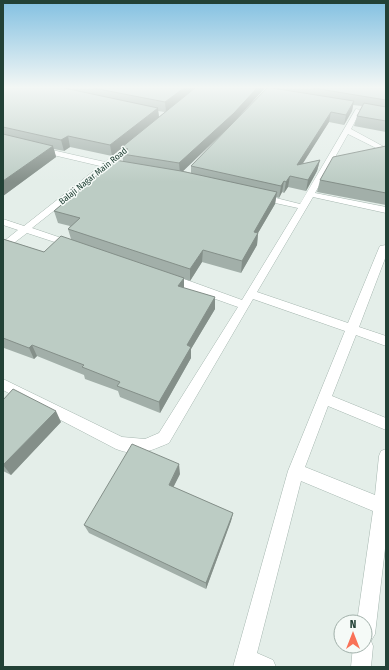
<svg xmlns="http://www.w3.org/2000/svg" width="389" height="670" viewBox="0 0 389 670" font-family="'Fira Sans Condensed',sans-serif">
<rect width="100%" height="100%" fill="#e4eee9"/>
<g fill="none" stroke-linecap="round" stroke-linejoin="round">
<defs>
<g id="street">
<path d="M356 109 361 110 351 129 386 148V153L348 134 315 193 386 207V213L313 197 257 292 348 323 379 248 380 246 386 245V256L359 327 386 336V346L356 335 332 396 386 418V430L328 406 305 467 375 495 379 456 381 451 386 449V540L375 634 371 641 373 646 371 667H351L353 646H365V622H357L373 511 301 481 257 653 273 660 276 667H233L288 471 345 331 253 299 169 443C150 451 137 457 116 449L3 390V379L122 437 145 439 159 433 238 307 165 281 164 278 165 275H173L242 300 298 208 257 199 256 197 260 194 300 204Z"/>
<polygon points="132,140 135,140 139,142 112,164 127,167 127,171 108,168 32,228 76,243 78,245 76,247 70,247 27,233 6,249 3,250 3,242 18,230 3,225 3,219 24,226 100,166 36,151 36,147 39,147 105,162"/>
</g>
</defs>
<use href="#street" stroke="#a6b7b0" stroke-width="1"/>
<use href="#street" fill="#fff" fill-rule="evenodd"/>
</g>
<g fill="#a2afa9" fill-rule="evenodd">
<path d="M3 88H265L233 123 267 88H386V132L354 126 357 116 362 106 353 105 352 111 344 125 329 122 302 164 320 160 317 171 306 191 288 187 284 193 282 192 279 198 276 197 275 204 258 233 257 245 241 273 202 262 190 281 184 279V288L215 297V309L191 349V358L160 413 120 397 118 391 85 379 84 375 37 356 34 359 4 348 3 349V239L44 252 71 239 68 229 70 226 58 223 54 211 123 162 122 147 112 156 70 147 64 151 54 149 56 157 3 196ZM158 111 165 112 159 117ZM233 123 191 166V173L183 171Z"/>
<polygon points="386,146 386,205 317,192 320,180"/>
<polygon points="3,400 61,422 11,475 3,471"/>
<polygon points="180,474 173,487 233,513 231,521 206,589 89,533 84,525"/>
</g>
<g fill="#848f89">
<polygon points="184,88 196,88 166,112 165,102"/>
<polygon points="257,88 265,88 233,123 180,174 179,163"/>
<polygon points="354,101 352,111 344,125 346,115"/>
<polygon points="158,108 159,118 112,156 110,145"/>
<polygon points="331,112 329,122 295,176 297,165"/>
<polygon points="68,136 70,147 64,151 61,140"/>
<polygon points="53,146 56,157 3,196 3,181"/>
<polygon points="320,160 317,171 306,191 308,180"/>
<polygon points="290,176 288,187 284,193 286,182"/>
<polygon points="284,181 282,192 279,198 281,186"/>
<polygon points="277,192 275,204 258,233 257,245 241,273 242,261 254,232"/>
<polygon points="203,250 202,262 190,281 190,269"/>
<polygon points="184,278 184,290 178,286"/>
<polygon points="215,297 215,309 191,349 191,358 160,413 159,402 187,345"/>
<polygon points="32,345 37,356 34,359 29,348"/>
<polygon points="56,411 61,422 11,475 3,465"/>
<polygon points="179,464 180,474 170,494 169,485"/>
<polygon points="233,513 231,521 206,589 206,583"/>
</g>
<g fill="#bcccc4" stroke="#848f89">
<polygon points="3,88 64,88 158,108 110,145 68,136 61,140 3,127"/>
<polygon points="93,88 184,88 165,102"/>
<polygon points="195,88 257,88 234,113 179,163 122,154 128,149 122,147"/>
<polygon points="267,88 272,88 354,101 346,115 331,112 297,165 320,160 308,180 290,176 286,182 284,181 281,186 191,166"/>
<polygon points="313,88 386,88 386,100"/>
<polygon points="364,103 386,107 386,121 357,116"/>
<polygon points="3,134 53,146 3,181"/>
<polygon points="386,146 386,193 320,180 333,157"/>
<polygon points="115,160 181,171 277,192 254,232 258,233 242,261 203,250 190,269 68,229 80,218 54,211"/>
<polygon points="61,236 184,278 178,286 215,297 187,345 191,347 159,402 117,386 120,382 82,367 84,365 32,345 29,348 3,338 3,239 44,252"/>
<polygon points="13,389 56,411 3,465 3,400"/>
<polygon points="132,444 179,464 169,485 233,513 206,583 84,525"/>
</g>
<linearGradient id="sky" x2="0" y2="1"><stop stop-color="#82c0e1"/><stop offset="0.48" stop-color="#f3f7f5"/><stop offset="1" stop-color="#f3f7f5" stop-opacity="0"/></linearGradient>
<rect width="389" height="182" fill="url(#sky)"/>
<g text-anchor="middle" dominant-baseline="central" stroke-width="3" stroke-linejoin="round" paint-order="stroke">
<g font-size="9" fill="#224136" stroke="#f5faf7">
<text transform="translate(93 176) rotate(-39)">Balaji Nagar Main Road</text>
</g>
</g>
<rect width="389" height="670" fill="none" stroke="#224136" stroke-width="8"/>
<g transform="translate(353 634)"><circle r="19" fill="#f5faf7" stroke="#a1b0aa"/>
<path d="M0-3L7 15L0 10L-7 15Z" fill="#f97157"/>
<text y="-6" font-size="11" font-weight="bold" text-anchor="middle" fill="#224136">N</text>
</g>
</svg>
